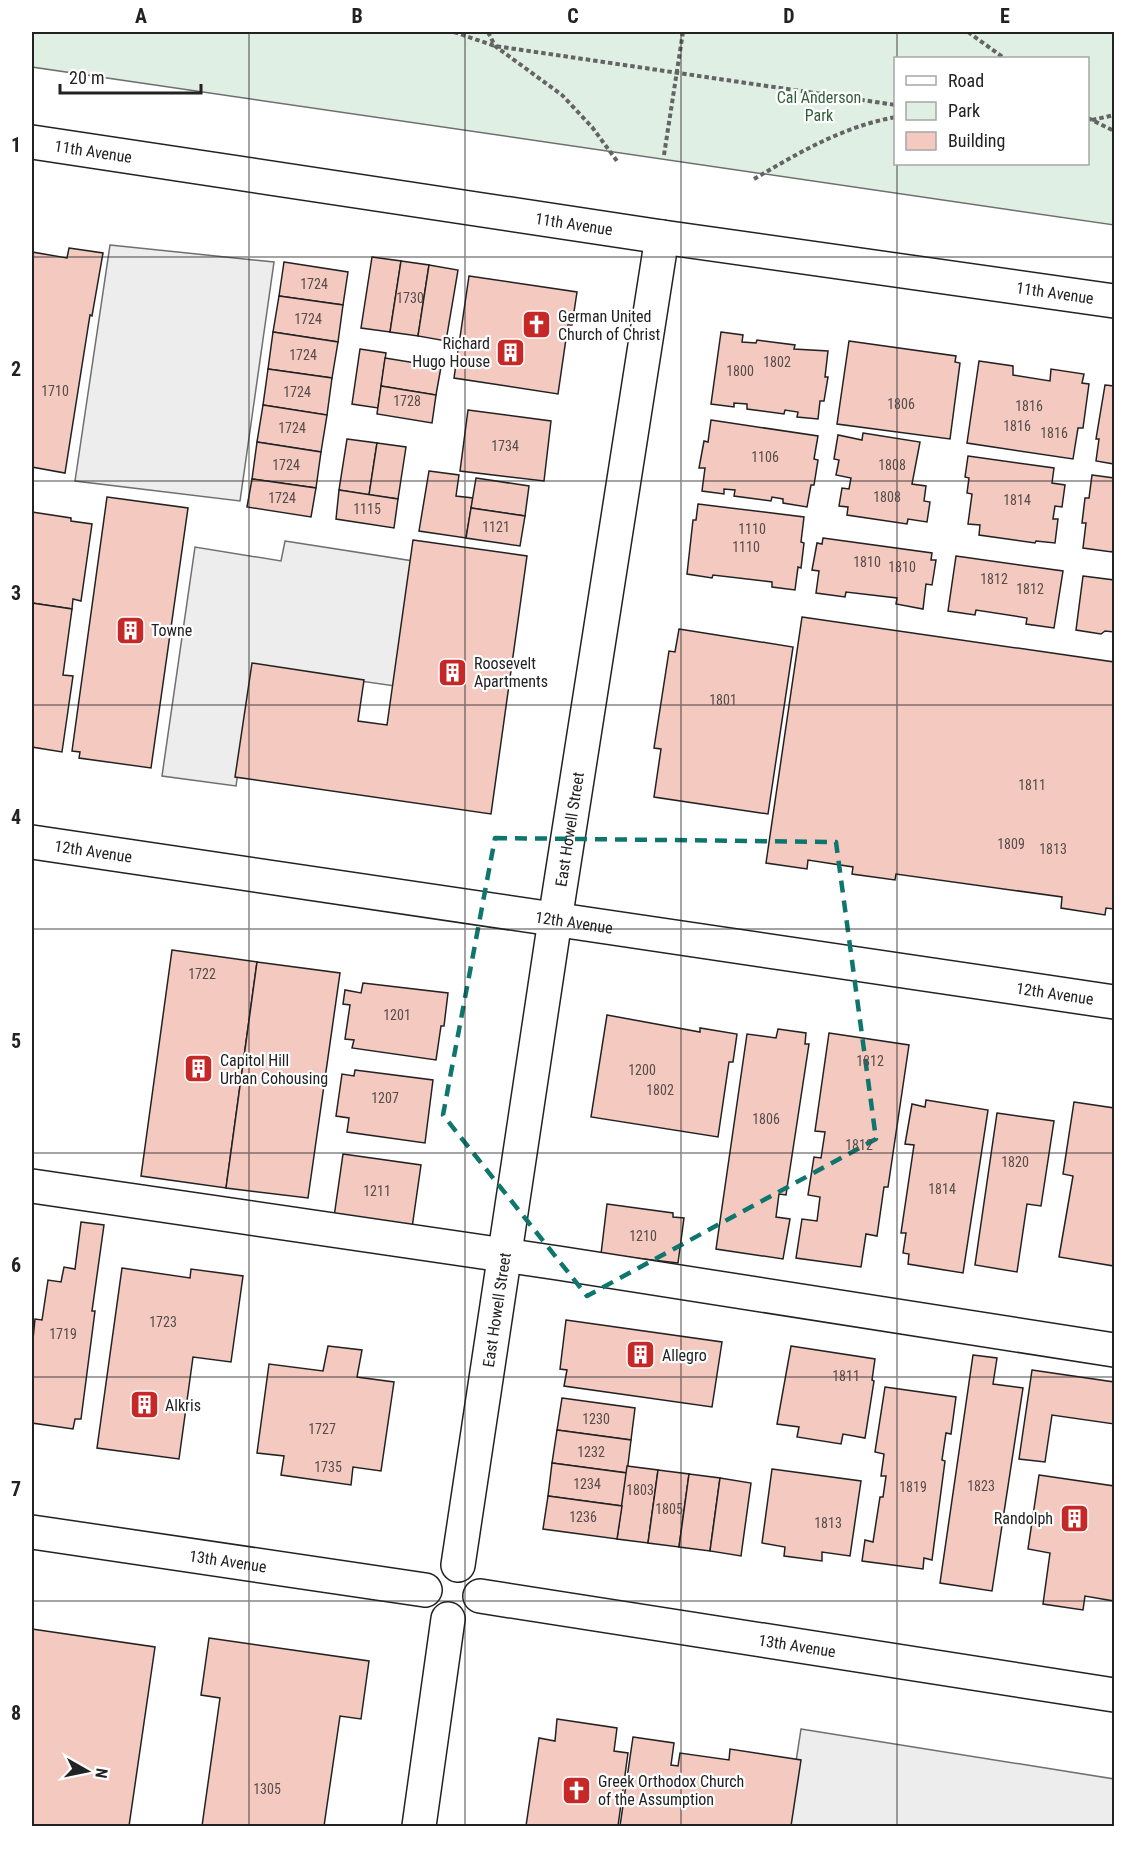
<svg xmlns="http://www.w3.org/2000/svg" width="1146" height="1858" viewBox="0 0 1146 1858" font-family="'Roboto Condensed',sans-serif">
<rect width="100%" height="100%" fill="#fff"/>
<path fill="#e0efe3" stroke="#6f6f6f" stroke-width="1.5" fill-rule="evenodd" d="M32 32H1114V225L32 67ZM896 58H1088V164H896Z"/>
<g fill="#ededed" stroke="#6f6f6f" stroke-width="1.5">
<polygon points="110,245 274,262 240,501 75,481"/>
<polygon points="285,541 413,561 395,686 254,666 236,786 162,776 195,547 281,561"/>
<polygon points="801,1729 1114,1779 1114,1826 786,1826"/>
</g>
<g fill="#f3c9c0" stroke="#222" stroke-width="1.5">
<polygon points="69,248 103,253 92,316 90,315 65,473 32,467 32,252 67,258"/>
<polygon points="372,257 401,261 390,332 361,328"/>
<polygon points="401,261 429,265 418,336 390,332"/>
<polygon points="284,262 348,272 343,305 279,296"/>
<polygon points="429,265 458,270 446,341 418,336"/>
<polygon points="469,276 577,292 572,325 568,325 558,394 454,378"/>
<polygon points="279,296 343,305 338,342 273,332"/>
<polygon points="273,332 338,342 332,378 268,369"/>
<polygon points="721,332 743,335 742,342 756,343 757,340 795,345 794,349 828,351 825,377 828,377 824,401 820,401 818,419 797,417 798,412 785,410 784,414 747,409 747,404 734,403 734,407 711,404"/>
<polygon points="849,341 956,356 955,362 960,363 950,439 837,424"/>
<polygon points="360,349 386,353 378,408 352,404"/>
<polygon points="385,358 441,367 436,395 381,386"/>
<polygon points="979,361 1013,366 1013,375 1050,381 1051,369 1084,374 1082,383 1089,384 1083,428 1078,428 1073,459 967,443"/>
<polygon points="268,369 332,378 327,415 263,405"/>
<polygon points="1105,385 1114,386 1114,464 1096,461 1099,439 1096,439"/>
<polygon points="381,386 436,395 432,423 377,414"/>
<polygon points="263,405 327,415 321,452 257,442"/>
<polygon points="468,410 551,421 544,481 460,471"/>
<polygon points="711,420 818,436 814,459 818,460 814,485 811,485 807,507 783,503 783,499 772,497 771,501 734,496 735,490 724,489 724,494 702,491 705,468 699,468 704,441 708,442"/>
<polygon points="863,433 920,442 912,484 926,486 924,501 930,502 927,522 908,519 907,524 847,515 848,507 839,506 842,488 849,489 851,478 836,475 839,460 834,459 838,435 862,440"/>
<polygon points="347,439 377,443 369,495 339,490"/>
<polygon points="257,442 321,452 316,488 252,479"/>
<polygon points="377,443 406,447 398,499 369,495"/>
<polygon points="968,456 1054,468 1052,483 1065,485 1062,507 1055,506 1053,519 1058,519 1055,543 1036,541 1035,543 979,535 980,525 968,524 972,494 967,493 969,478 965,477"/>
<polygon points="429,471 459,475 456,496 473,498 466,538 419,531"/>
<polygon points="1092,475 1114,478 1114,547 1112,552 1083,548 1086,523 1082,523 1085,498 1089,498"/>
<polygon points="476,478 529,486 525,516 471,508"/>
<polygon points="252,479 316,488 311,517 247,507"/>
<polygon points="339,490 398,499 394,528 336,519"/>
<polygon points="107,497 188,508 151,768 79,758 80,752 72,751"/>
<polygon points="698,504 804,517 801,542 804,543 801,568 798,567 795,590 772,587 772,582 713,575 712,578 687,574 693,520 696,520"/>
<polygon points="471,508 525,516 520,546 466,538"/>
<polygon points="32,512 71,518 71,521 92,524 81,601 73,599 72,609 32,603"/>
<polygon points="823,538 932,553 931,560 936,560 932,585 926,584 923,609 896,604 897,598 846,592 845,597 816,593 819,571 812,570 817,543 822,544"/>
<polygon points="413,540 527,556 491,814 235,777 252,663 364,680 358,721 387,725"/>
<polygon points="956,556 1063,571 1054,628 1026,624 1027,618 976,610 975,615 948,611"/>
<polygon points="1083,576 1114,580 1114,632 1105,631 1101,634 1076,630"/>
<polygon points="32,603 72,609 63,675 73,676 62,752 32,747"/>
<polygon points="802,617 1114,662 1114,909 1106,908 1105,915 1061,908 1062,897 896,874 895,880 852,874 853,867 808,860 807,869 766,863"/>
<polygon points="679,629 793,647 768,814 654,797 661,749 654,748 669,651 675,652"/>
<polygon points="172,950 257,962 226,1188 141,1176"/>
<polygon points="257,962 340,973 308,1198 226,1188"/>
<polygon points="363,983 448,993 444,1026 441,1026 436,1060 352,1048 354,1040 345,1039 350,1005 343,1004 345,990 361,993"/>
<polygon points="607,1015 700,1032 700,1028 737,1034 733,1062 729,1062 718,1137 591,1117"/>
<polygon points="778,1029 806,1033 805,1044 809,1044 786,1195 779,1194 776,1217 790,1219 783,1259 716,1249 747,1034 776,1038"/>
<polygon points="829,1033 909,1045 888,1187 884,1187 877,1236 866,1234 861,1267 796,1258 802,1219 817,1221 820,1197 808,1195 814,1157 821,1158 825,1132 815,1131"/>
<polygon points="355,1070 433,1080 425,1143 347,1132 349,1118 336,1116 342,1074 354,1076"/>
<polygon points="926,1100 988,1110 963,1273 908,1264 909,1254 903,1253 906,1233 901,1233 914,1145 905,1144 912,1104 925,1107"/>
<polygon points="1074,1102 1114,1108 1114,1266 1059,1257 1073,1176 1063,1174"/>
<polygon points="997,1113 1054,1121 1041,1206 1027,1204 1017,1272 975,1265"/>
<polygon points="343,1154 421,1165 412,1228 334,1217"/>
<polygon points="607,1204 673,1213 673,1217 684,1218 678,1263 601,1254"/>
<polygon points="81,1222 104,1225 92,1311 95,1311 81,1419 75,1419 73,1429 32,1423 32,1349 35,1319 42,1320 48,1280 61,1282 64,1267 75,1269"/>
<polygon points="122,1268 190,1278 191,1269 243,1276 231,1362 193,1357 179,1459 97,1448"/>
<polygon points="566,1320 722,1342 712,1407 564,1386 567,1370 560,1369"/>
<polygon points="328,1346 362,1350 357,1377 394,1382 381,1471 353,1467 351,1485 281,1475 284,1456 257,1453 269,1364 323,1371"/>
<polygon points="791,1346 875,1359 872,1380 874,1381 865,1438 843,1434 841,1444 797,1437 799,1427 777,1424"/>
<polygon points="973,1355 997,1358 993,1384 1023,1388 992,1591 940,1583"/>
<polygon points="1032,1370 1114,1382 1114,1424 1052,1415 1045,1462 1019,1459"/>
<polygon points="885,1387 956,1397 951,1434 946,1433 942,1460 945,1461 932,1560 924,1558 923,1569 862,1561 865,1540 873,1542 880,1497 883,1497 886,1476 881,1476 884,1454 875,1452"/>
<polygon points="562,1398 635,1408 631,1440 557,1430"/>
<polygon points="557,1430 631,1440 627,1473 552,1463"/>
<polygon points="552,1463 627,1473 622,1506 548,1496"/>
<polygon points="627,1466 658,1470 648,1543 617,1539"/>
<polygon points="772,1469 861,1481 850,1556 822,1552 822,1561 784,1556 785,1547 762,1543"/>
<polygon points="658,1470 689,1474 679,1547 648,1543"/>
<polygon points="689,1474 720,1478 710,1551 679,1547"/>
<polygon points="1039,1475 1114,1486 1114,1601 1085,1596 1083,1610 1043,1604 1050,1553 1028,1549"/>
<polygon points="720,1478 751,1483 741,1556 710,1551"/>
<polygon points="548,1496 622,1506 617,1539 543,1529"/>
<polygon points="32,1629 155,1647 129,1826 32,1826"/>
<polygon points="209,1638 369,1661 361,1719 340,1716 324,1826 202,1826 220,1698 201,1695"/>
<polygon points="557,1719 617,1728 614,1751 628,1753 618,1826 526,1826 539,1738 555,1741"/>
<polygon points="633,1737 674,1743 671,1765 678,1766 680,1753 729,1760 730,1749 801,1760 791,1826 620,1826"/>
</g>
<g fill="none" stroke-linecap="round" stroke-linejoin="round">
<defs>
<g id="minor">
<path id="s1" d="M32 142 662 237 1114 301"/>
<path id="s2" d="M32 842 1114 1002"/>
<polyline points="32,1186 558,1263 1114,1350"/>
<path id="s3" d="M32 1532 425 1590"/>
<path id="s4" d="M458 1565 555 920 662 237"/>
<path id="s5" d="M480 1596 1114 1695"/>
<polyline points="419,1826 448,1619"/>
</g>
</defs>
<use href="#minor" stroke="#222" stroke-width="36"/>
<g stroke="#646464" stroke-width="4" stroke-dasharray="4.5 3" stroke-linecap="butt">
<polyline points="454,32 495,46 896,105"/>
<polyline points="488,32 495,46 562,95 592,127 617,161"/>
<polyline points="968,32 1004,58"/>
<polyline points="1088,118 1114,131"/>
<polyline points="1092,120 1114,115"/>
<polyline points="664,155 683,32"/>
<path d="M754 179C798 153 844 126 896 117"/>
</g>
<use href="#minor" stroke="#fff" stroke-width="33"/>
</g>
<path fill="none" stroke="#0f766e" stroke-width="4.5" stroke-dasharray="12 8" stroke-linejoin="round" d="M495 838 836 842 876 1139 587 1296 443 1115Z"/>
<path fill="none" stroke="#222" stroke-width="1.5" stroke-opacity="0.55" d="M249 32V1826M465 32V1826M681 32V1826M897 32V58M897 164V1826M32 257H1114M32 481H1114M32 705H1114M32 929H1114M32 1153H1114M32 1377H1114M32 1601H1114"/>
<defs>
<symbol id="church-square" viewBox="-11 -11 22 22"><rect x="-9" y="-9" width="18" height="18" rx="4" fill="#c62828" stroke="#fff"/><path d="M-1.2-6h2.4v3.5h3.3v2.4h-3.3V6h-2.4V-.1h-3.3v-2.4h3.3Z" fill="#fff"/></symbol>
<symbol id="building-square" viewBox="-11 -11 22 22"><rect x="-9" y="-9" width="18" height="18" rx="4" fill="#c62828" stroke="#fff"/><path d="M-4-6H4V6H1V3H-1V6H-4ZM-2.5-4.3h1.7v1.8h-1.7ZM.8-4.3h1.7v1.8H.8ZM-2.5-1h1.7V.8h-1.7ZM.8-1h1.7V.8H.8Z" fill="#fff"/></symbol>
</defs>
<g fill-rule="evenodd">
<use href="#church-square" x="520" y="308" width="33" height="33"/>
<use href="#building-square" x="494" y="336" width="33" height="33"/>
<use href="#building-square" x="114" y="614" width="33" height="33"/>
<use href="#building-square" x="436" y="656" width="33" height="33"/>
<use href="#building-square" x="182" y="1052" width="33" height="33"/>
<use href="#building-square" x="624" y="1338" width="33" height="33"/>
<use href="#building-square" x="128" y="1388" width="33" height="33"/>
<use href="#building-square" x="1058" y="1502" width="33" height="33"/>
<use href="#church-square" x="560" y="1774" width="33" height="33"/>
</g>
<g text-anchor="middle" dominant-baseline="central" stroke-width="4.5" stroke-linejoin="round" paint-order="stroke">
<g font-size="14" fill="#564c4a">
<text x="314" y="284">1724</text>
<text x="410" y="298">1730</text>
<text x="308" y="319">1724</text>
<text x="303" y="355">1724</text>
<text x="777" y="362">1802</text>
<text x="740" y="371">1800</text>
<text x="55" y="391">1710</text>
<text x="297" y="392">1724</text>
<text x="407" y="401">1728</text>
<text x="901" y="404">1806</text>
<text x="1029" y="406">1816</text>
<text x="1017" y="426">1816</text>
<text x="292" y="428">1724</text>
<text x="1054" y="433">1816</text>
<text x="505" y="446">1734</text>
<text x="765" y="457">1106</text>
<text x="286" y="465">1724</text>
<text x="892" y="465">1808</text>
<text x="887" y="497">1808</text>
<text x="282" y="498">1724</text>
<text x="1017" y="500">1814</text>
<text x="367" y="509">1115</text>
<text x="496" y="527">1121</text>
<text x="752" y="529">1110</text>
<text x="746" y="547">1110</text>
<text x="867" y="562">1810</text>
<text x="902" y="567">1810</text>
<text x="994" y="579">1812</text>
<text x="1030" y="589">1812</text>
<text x="723" y="700">1801</text>
<text x="1032" y="785">1811</text>
<text x="1011" y="844">1809</text>
<text x="1053" y="849">1813</text>
<text x="202" y="974">1722</text>
<text x="397" y="1015">1201</text>
<text x="870" y="1061">1812</text>
<text x="642" y="1070">1200</text>
<text x="660" y="1090">1802</text>
<text x="385" y="1098">1207</text>
<text x="766" y="1119">1806</text>
<text x="859" y="1145">1812</text>
<text x="1015" y="1162">1820</text>
<text x="942" y="1189">1814</text>
<text x="377" y="1191">1211</text>
<text x="643" y="1236">1210</text>
<text x="163" y="1322">1723</text>
<text x="63" y="1334">1719</text>
<text x="846" y="1376">1811</text>
<text x="596" y="1419">1230</text>
<text x="322" y="1429">1727</text>
<text x="591" y="1452">1232</text>
<text x="328" y="1467">1735</text>
<text x="587" y="1484">1234</text>
<text x="981" y="1486">1823</text>
<text x="913" y="1487">1819</text>
<text x="640" y="1490">1803</text>
<text x="669" y="1509">1805</text>
<text x="583" y="1517">1236</text>
<text x="828" y="1523">1813</text>
<text x="267" y="1789">1305</text>
</g>
<g font-size="16" fill="#2f5e38" stroke="#fff">
<text x="819" y="97">Cal Anderson<tspan x="819" dy="18">Park</tspan></text>
</g>
<g font-size="16" fill="#222" stroke="#fff">
<text stroke="none"><textPath href="#s1" startOffset="62">11th Avenue</textPath></text>
<text stroke="none"><textPath href="#s1" startOffset="548">11th Avenue</textPath></text>
<text stroke="none"><textPath href="#s1" startOffset="1034">11th Avenue</textPath></text>
<text stroke="none"><textPath href="#s4" startOffset="744">East Howell Street</textPath></text>
<text stroke="none"><textPath href="#s2" startOffset="62">12th Avenue</textPath></text>
<text stroke="none"><textPath href="#s2" startOffset="548">12th Avenue</textPath></text>
<text stroke="none"><textPath href="#s2" startOffset="1034">12th Avenue</textPath></text>
<text stroke="none"><textPath href="#s4" startOffset="258">East Howell Street</textPath></text>
<text stroke="none"><textPath href="#s3" startOffset="198">13th Avenue</textPath></text>
<text stroke="none"><textPath href="#s5" startOffset="321">13th Avenue</textPath></text>
</g>
<g font-size="16" fill="#222" stroke="#fff" text-anchor="start">
<text x="558" y="316">German United<tspan x="558" dy="18">Church of Christ</tspan></text>
<text x="490" y="343" text-anchor="end">Richard<tspan x="490" dy="18">Hugo House</tspan></text>
<text x="151" y="630">Towne</text>
<text x="474" y="663">Roosevelt<tspan x="474" dy="18">Apartments</tspan></text>
<text x="220" y="1060">Capitol Hill<tspan x="220" dy="18">Urban Cohousing</tspan></text>
<text x="662" y="1355">Allegro</text>
<text x="165" y="1405">Alkris</text>
<text x="1053" y="1518" text-anchor="end">Randolph</text>
<text x="598" y="1781">Greek Orthodox Church<tspan x="598" dy="18">of the Assumption</tspan></text>
</g>
</g>
<rect width="1146" height="1858" fill="none" stroke="#ffffff" stroke-width="66"/>
<rect x="894" y="57" width="195" height="108" fill="#ffffff" stroke="#a7a7a7" stroke-width="1.5"/>
<rect x="906" y="76" width="30" height="9" fill="#ffffff" stroke="#a7a7a7" stroke-width="1.5"/>
<text x="948" y="87" font-size="18" fill="#222222">Road</text>
<rect x="906" y="102" width="30" height="18" fill="#e0efe3" stroke="#a7a7a7" stroke-width="1.5"/>
<text x="948" y="117" font-size="18" fill="#222222">Park</text>
<rect x="906" y="132" width="30" height="18" fill="#f3c9c0" stroke="#a7a7a7" stroke-width="1.5"/>
<text x="948" y="147" font-size="18" fill="#222222">Building</text>
<g transform="translate(87 1771) rotate(99)" stroke="#ffffff" stroke-width="4.5" paint-order="stroke">
<path d="M0-4.5L10 22L0 15L-10 22Z" fill="#222222"/>
<text y="-9" font-size="16" font-weight="bold" text-anchor="middle" fill="#222222">N</text>
</g>
<path d="M60 84v9h141v-9" fill="none" stroke="#222222" stroke-width="3"/>
<text x="69" y="84" font-size="18" fill="#222222" stroke="#ffffff" stroke-width="4.5" paint-order="stroke">20 m</text>
<rect x="33" y="33" width="1080" height="1792" fill="none" stroke="#222" stroke-width="2"/>
<g font-size="20" text-anchor="middle" font-weight="bold" fill="#222">
<text x="141" y="23">A</text>
<text x="357" y="23">B</text>
<text x="573" y="23">C</text>
<text x="789" y="23">D</text>
<text x="1005" y="23">E</text>
<text x="16" y="152">1</text>
<text x="16" y="376">2</text>
<text x="16" y="600">3</text>
<text x="16" y="824">4</text>
<text x="16" y="1048">5</text>
<text x="16" y="1272">6</text>
<text x="16" y="1496">7</text>
<text x="16" y="1720">8</text>
</g>
</svg>
